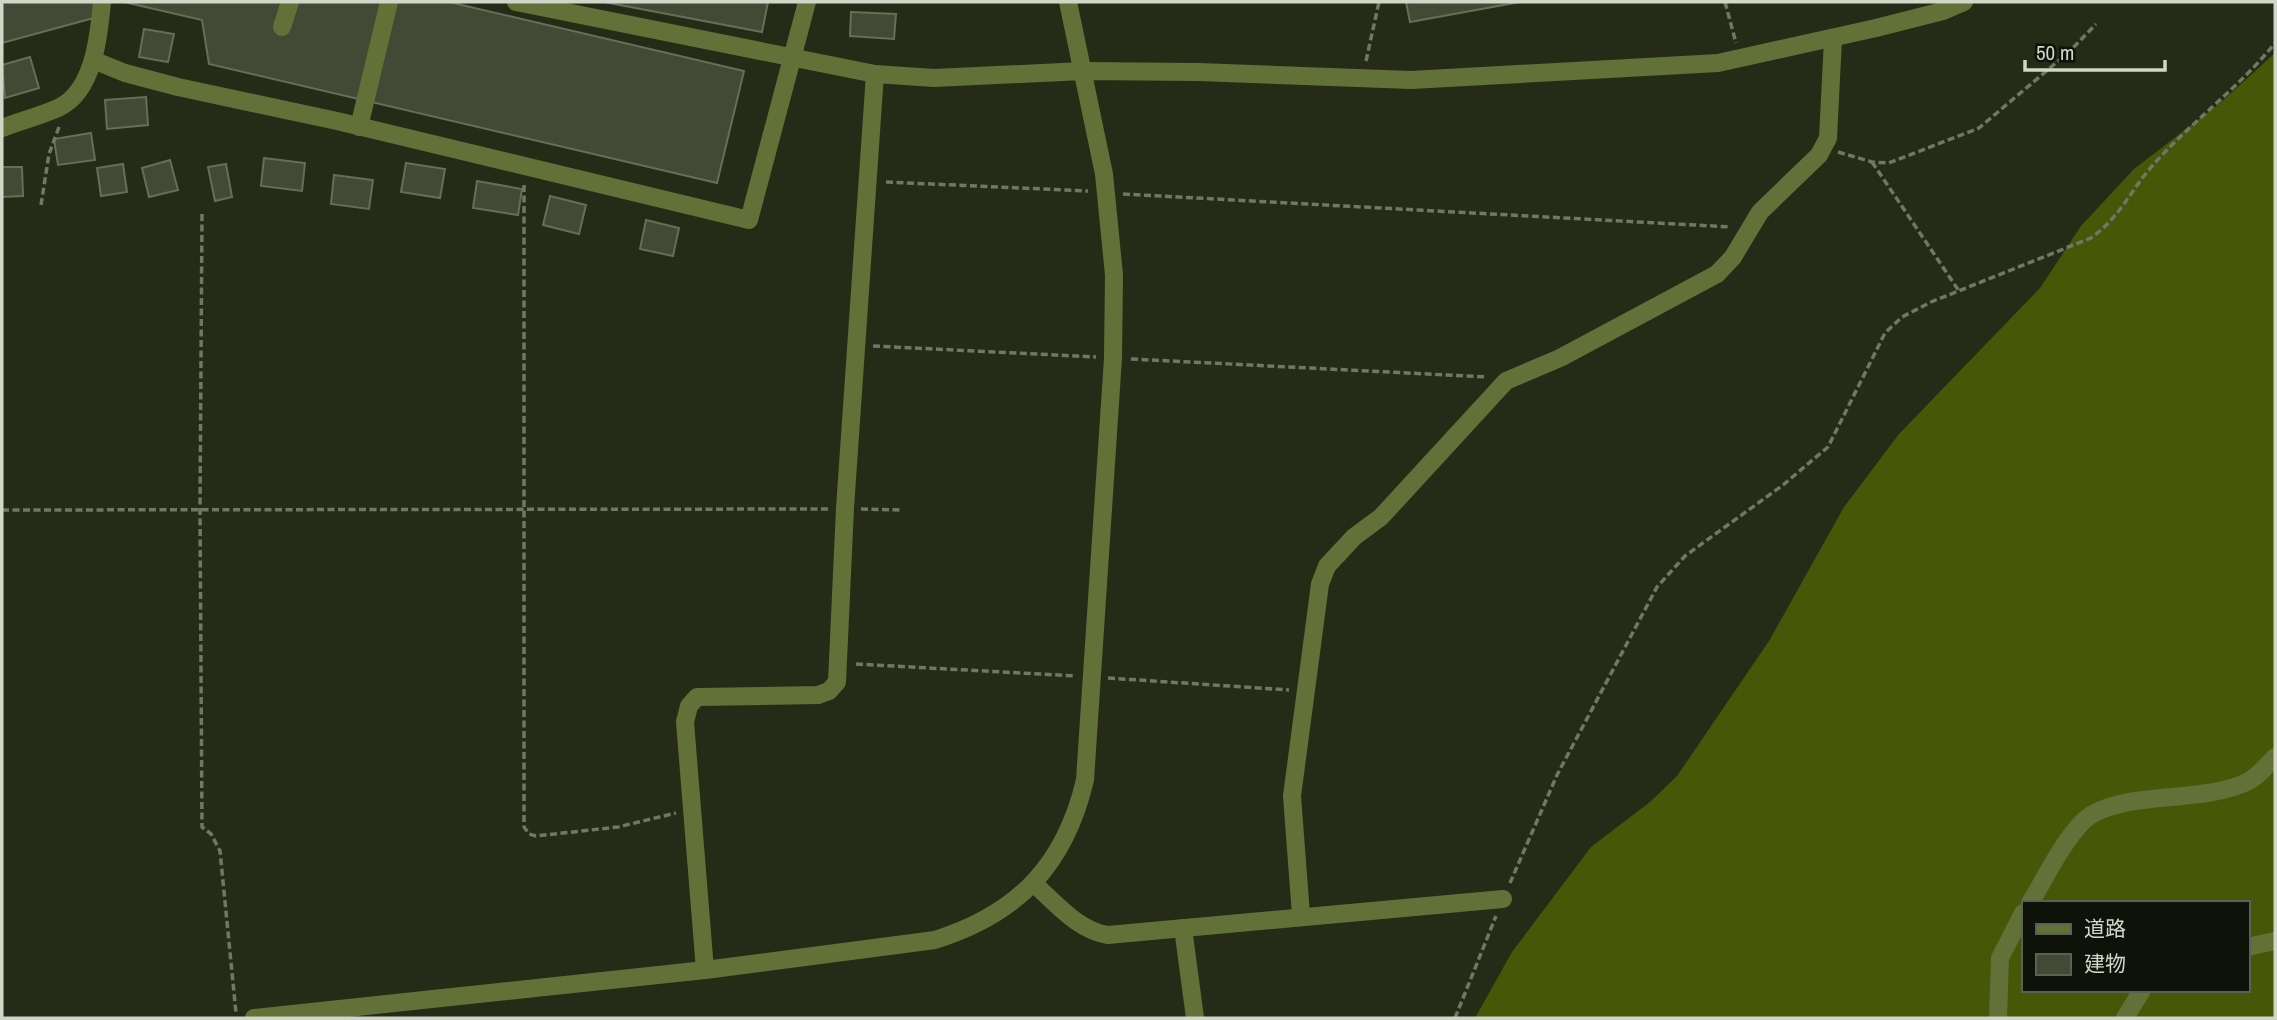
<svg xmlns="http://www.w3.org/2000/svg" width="2277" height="1020" viewBox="0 0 2277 1020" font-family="'Archivo Narrow','Noto Sans JP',sans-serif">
<rect width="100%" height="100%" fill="#252b17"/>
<path fill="#475708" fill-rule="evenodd" d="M2275 53V1018H1475L1512 952 1591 847 1650 802 1677 776 1769 641 1844 507 1899 434 2040 288 2081 226 2134 169 2220 103ZM2023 903H2247V990H2023Z"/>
<g fill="#434934" stroke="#676e57" stroke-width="2">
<polygon points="2,2 97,2 101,16 2,43"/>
<polygon points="124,2 449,2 744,71 717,183 209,64 202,20"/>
<polygon points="604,2 768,2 762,32"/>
<polygon points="1406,2 1520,2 1410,22"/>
<polygon points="851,12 896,14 894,39 850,36"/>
<polygon points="144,29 174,34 168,62 139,57"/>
<polygon points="30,57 39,88 5,98 2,65"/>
<polygon points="146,97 148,125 107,129 105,100"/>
<polygon points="91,133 95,160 58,165 54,139"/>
<polygon points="264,158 305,163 302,191 261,186"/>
<polygon points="170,160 178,190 149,197 142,168"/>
<polygon points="406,163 445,169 440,198 401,192"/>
<polygon points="123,164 127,192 101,196 97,168"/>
<polygon points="226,164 232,197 215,201 208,167"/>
<polygon points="2,167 22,167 23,196 2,197"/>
<polygon points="334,175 373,180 369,209 331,204"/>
<polygon points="477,181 522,189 518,215 473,208"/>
<polygon points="550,196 586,205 579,234 543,225"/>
<polygon points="646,220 679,228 673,256 640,249"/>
</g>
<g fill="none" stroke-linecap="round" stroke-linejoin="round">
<g stroke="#717665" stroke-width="3.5" stroke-dasharray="7 3.5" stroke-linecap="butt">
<polyline points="1725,2 1736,43"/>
<polyline points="1366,61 1379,2"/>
<polyline points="1838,152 1872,162 1889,163 1979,128 2070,51 2096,24"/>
<polyline points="1872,162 1959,291"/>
<polyline points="886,182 1088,191"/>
<polyline points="524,185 524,827 529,834 536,836 618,827 676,813"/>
<polyline points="1123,194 1731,227"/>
<polyline points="41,205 49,154 59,127"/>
<polyline points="202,214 200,510 202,827 211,834 220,851 236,1013"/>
<polyline points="873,346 1096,357"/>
<polyline points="1131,359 1487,377"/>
<polyline points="861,509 900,510"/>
<polyline points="2,510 829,509"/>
<polyline points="856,664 1076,676"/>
<polyline points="1108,678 1289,690"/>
<path d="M1510 883 1557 775 1657 587 1685 556 1783 485 1828 447 1885 333 1902 317 1931 302 2091 238C2121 216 2130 191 2153 165 2191 122 2239 88 2275 43"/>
<polyline points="1455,1018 1496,916"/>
</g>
<g stroke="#627138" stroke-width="18">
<polyline points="516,2 875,74 934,78 1083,71 1199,72 1411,80 1718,63 1876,28 1943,11 1964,2"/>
<polyline points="282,27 290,2"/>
<polyline points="93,60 125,73 178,87 337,121 749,220 807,2"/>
<polyline points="359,127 389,2"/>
<path d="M2 128C20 121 40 116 58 108 94 92 99 35 102 2"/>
<path d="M1033 883C1055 902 1078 931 1108 935L1503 899"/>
<path d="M2030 903C2045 879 2068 830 2091 815 2130 791 2203 803 2247 782 2258 777 2267 765 2275 757"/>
<polyline points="1301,915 1292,796 1320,584 1327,566 1354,537 1381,517 1506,381 1560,358 1717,274 1733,257 1760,212 1819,155 1828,138 1833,39"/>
<polyline points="1183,928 1195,1018"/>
<polyline points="2247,947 2275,941"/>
<polyline points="705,970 685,722 689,706 697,697 818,695 829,691 837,682 845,508 875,74"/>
<path d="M254 1018 705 970 935 940C1018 914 1065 865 1085 780L1113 358 1114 275 1104 174 1068 2"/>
<polyline points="1998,1018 2000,958 2023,913"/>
<polyline points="2125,1018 2142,990"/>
</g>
</g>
<rect width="2277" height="1020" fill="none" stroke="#d2d6c9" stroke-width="7"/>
<rect x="2022" y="901" width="228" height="91" fill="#0f1209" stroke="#5d6056" stroke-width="2"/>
<rect x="2036" y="924" width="35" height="10" fill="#627138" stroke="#5d6056" stroke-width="2"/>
<text x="2084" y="936" font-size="21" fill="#d2d6c9">道路</text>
<rect x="2036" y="954" width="35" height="21" fill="#434934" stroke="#5d6056" stroke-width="2"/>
<text x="2084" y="971" font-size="21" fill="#d2d6c9">建物</text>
<path d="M2025 60v10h140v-10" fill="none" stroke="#d2d6c9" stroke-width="3.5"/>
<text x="2036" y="60" font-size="21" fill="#d2d6c9" stroke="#0f1209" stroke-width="5" paint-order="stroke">50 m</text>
</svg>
